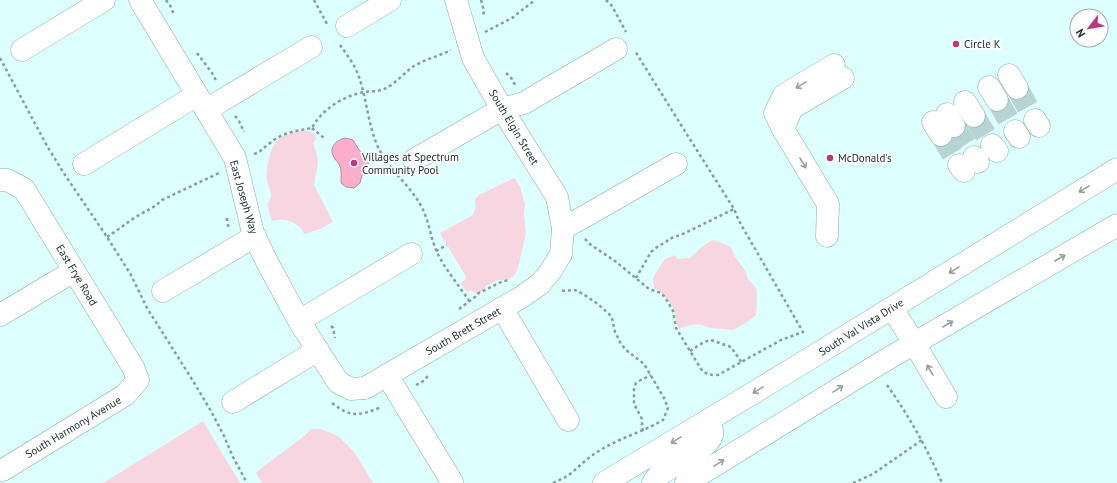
<svg xmlns="http://www.w3.org/2000/svg" width="1117" height="483" viewBox="0 0 1117 483" font-family="'PT Sans',sans-serif">
<rect width="100%" height="100%" fill="#deffff"/>
<g fill="#f7d6e2">
<path d="M297 131H308L315 134 316 139 313 143 317 155 318 163 314 185 333 222 320 229 304 234C300 222 284 217 272 221L267 204C275 196 269 189 267 181 265 171 270 148 277 141 282 135 290 134 297 131Z"/>
<polygon points="514,178 520,186 525,205 524,214 526,234 518,268 514,276 508,280 498,280 486,286 484,290 477,294 470,290 467,292 460,283 466,279 465,275 440,233 473,215 476,207 475,199 479,195"/>
<path d="M712 240 720 242 731 247 735 257 745 270 748 279 756 288 757 298 756 315 744 324 733 330 711 328 699 324 687 326 679 329C676 324 676 318 675 313 672 301 663 294 654 288L653 278 660 266 665 259 675 255 678 259 690 258 703 246Z"/>
<polygon points="203,421 240,483 103,483"/>
<polygon points="311,429 321,429 338,436 355,453 373,483 262,483 256,473 259,470 304,436"/>
</g>
<path fill="#faaecc" stroke="#b6869b" d="M345 138 353 140 359 150 366 156 369 162 362 175 360 183 354 188 346 187 341 183C341 177 342 169 339 164 338 162 336 161 335 159 328 149 334 141 345 138Z"/>
<g fill="none" stroke-linecap="round" stroke-linejoin="round">
<g stroke="#b6d4d4" stroke-width="22" stroke-dasharray="22 11" stroke-linecap="butt">
<polyline points="1017,88 1035,120"/>
<polyline points="997,100 1015,131"/>
<polyline points="974,116 992,145"/>
<polyline points="954,126 974,157"/>
<polyline points="941,135 959,165"/>
</g>
<defs>
<g id="minor">
<polyline points="140,0 235,158 253,233 267,262 299,321 338,382 351,389 365,388 520,298 540,284 550,272 561,254 563,228 557,197 502,109 473,58 456,0"/>
<polyline points="347,26 390,0"/>
<polyline points="22,50 104,0"/>
<polyline points="1009,75 1017,88"/>
<polyline points="989,87 997,100"/>
<polyline points="965,102 974,116"/>
<polyline points="206,110 311,47"/>
<polyline points="947,114 954,126"/>
<polyline points="1035,120 1039,126"/>
<polyline points="933,122 941,135"/>
<polyline points="783,129 792,108 843,78"/>
<polyline points="1015,131 1019,137"/>
<polyline points="992,145 997,151"/>
<polyline points="974,157 978,162"/>
<polyline points="414,160 502,109 524,103 616,49"/>
<polyline points="84,164 197,95"/>
<polyline points="959,165 964,171"/>
<polyline points="0,180 7,180 24,189 133,367 138,380 125,395 3,470"/>
<polyline points="563,228 582,218 676,164"/>
<polyline points="827,236 828,204 783,129 775,113 784,95 834,65"/>
<polyline points="163,291 255,236"/>
<polyline points="502,308 568,420"/>
<polyline points="0,315 74,271"/>
<polyline points="299,321 411,254"/>
<polyline points="914,343 946,397"/>
<polyline points="387,375 452,482"/>
<polyline points="233,402 318,350"/>
</g>
<g id="major">
<polyline points="892,308 914,343"/>
<polyline points="604,483 791,370 1117,169"/>
<path d="M653 483C655 480 657 477 659 475 671 466 708 450 712 435 713 430 711 425 709 420"/>
<polyline points="686,483 879,364 1117,225"/>
</g>
</defs>
<use href="#minor" stroke="#82a8a9" stroke-width="23"/>
<use href="#major" stroke="#82a8a9" stroke-width="23"/>
<g stroke="#839c9c" stroke-width="2.5" stroke-dasharray="3 3" stroke-linecap="butt">
<polyline points="166,0 171,7 174,15"/>
<polyline points="314,0 327,24"/>
<polyline points="481,0 484,11 483,16"/>
<polyline points="606,0 612,6 626,32"/>
<polyline points="485,32 512,18 535,0"/>
<path d="M340 45C347 55 355 65 359 77 367 100 368 125 378 147 389 170 410 185 421 206 429 220 430 236 436 250 443 267 459 285 469 301"/>
<polyline points="197,53 212,73 217,82"/>
<polyline points="0,58 47,146 65,175 107,237 131,275 147,308 193,381 211,411 224,436 233,457 247,483"/>
<polyline points="506,73 512,79 515,85"/>
<polyline points="235,116 239,121 244,132"/>
<polyline points="312,128 324,138"/>
<path d="M254 154C261 152 264 147 270 143 283 132 296 131 312 128 321 110 343 96 364 92 372 91 380 92 388 87 397 82 405 72 414 66 426 59 439 56 451 50"/>
<polyline points="227,218 227,222 229,228"/>
<path d="M107 237C117 231 126 223 136 217 145 211 154 208 162 200L219 173"/>
<path d="M585 239 591 245 615 261 649 289 661 293 665 297 673 311 676 328 701 369C706 375 711 375 718 375L781 340 803 332 739 221 734 209 686 133 635 51"/>
<polyline points="436,251 447,245"/>
<polyline points="636,278 651,252 657,247 666,242 669,239 683,234 734,209"/>
<polyline points="459,309 475,297 477,294 501,282 509,280"/>
<polyline points="331,326 333,328 335,338"/>
<polyline points="690,351 704,342 711,340 731,347 742,363"/>
<polyline points="416,385 422,382 429,375"/>
<path d="M887 385C909 416 927 448 942 483"/>
<path d="M332 403C353 419 359 415 382 407"/>
<polyline points="643,431 642,428 642,419 634,404 634,389 636,383 639,381 651,375"/>
<path d="M553 483C559 480 565 478 570 474 580 466 588 457 599 451 619 438 643 432 663 420L668 408 664 398 644 364 626 350 621 344 615 332 612 318 610 315 598 304 583 294 575 290 560 291"/>
<polyline points="853,483 873,474 922,440"/>
</g>
<use href="#minor" stroke="#fff" stroke-width="22"/>
<use href="#major" stroke="#fff" stroke-width="22"/>
</g>
<defs><path id="oneway-shaft" d="M-6 0H5M1.5-3L5.5 0L1.5 3" fill="none" stroke-width="1.6" stroke-linecap="round" stroke-linejoin="round"/></defs>
<g stroke="#979e9e">
<use href="#oneway-shaft" transform="translate(801 85) rotate(149)"/>
<use href="#oneway-shaft" transform="translate(803 163) rotate(59)"/>
<use href="#oneway-shaft" transform="translate(1084 189) rotate(148)"/>
<use href="#oneway-shaft" transform="translate(1060 258) rotate(-30)"/>
<use href="#oneway-shaft" transform="translate(954 270) rotate(148)"/>
<use href="#oneway-shaft" transform="translate(948 324) rotate(-30)"/>
<use href="#oneway-shaft" transform="translate(930 370) rotate(-121)"/>
<use href="#oneway-shaft" transform="translate(838 389) rotate(-32)"/>
<use href="#oneway-shaft" transform="translate(758 390) rotate(149)"/>
<use href="#oneway-shaft" transform="translate(676 440) rotate(149)"/>
<use href="#oneway-shaft" transform="translate(719 463) rotate(-32)"/>
</g>
<g fill="#bd377a" stroke="#fff" stroke-width="1.5">
<circle cx="956" cy="44" r="4"/>
<circle cx="830" cy="158" r="4"/>
<circle cx="354" cy="163" r="4"/>
</g>
<g text-anchor="middle" dominant-baseline="central" stroke-width="3.5" stroke-linejoin="round" paint-order="stroke">
<g font-size="11" fill="#182728" stroke="#fff" text-anchor="start">
<text x="964" y="44">Circle K</text>
<text x="362" y="157">Villages at Spectrum<tspan x="362" dy="13">Community Pool</tspan></text>
<text x="838" y="158">McDonald's</text>
</g>
<g font-size="11" fill="#182728" stroke="#fff">
<text transform="translate(514 127) rotate(59)">South Elgin Street</text>
<text transform="translate(244 197) rotate(74)">East Joseph Way</text>
<text transform="translate(77 275) rotate(59)">East Frye Road</text>
<text transform="translate(861 327) rotate(-32)">South Val Vista Drive</text>
<text transform="translate(463 331) rotate(-30)">South Brett Street</text>
<text transform="translate(73 427) rotate(-31)">South Harmony Avenue</text>
</g>
</g>
<g transform="translate(1089 28) rotate(239)"><circle r="19" fill="#ffffff" stroke="#a3a9a9"/>
<path d="M0-3L7 15L0 10L-7 15Z" fill="#bd377a"/>
<text y="-6" font-size="11" font-weight="bold" text-anchor="middle" fill="#182728">N</text>
</g>
</svg>
